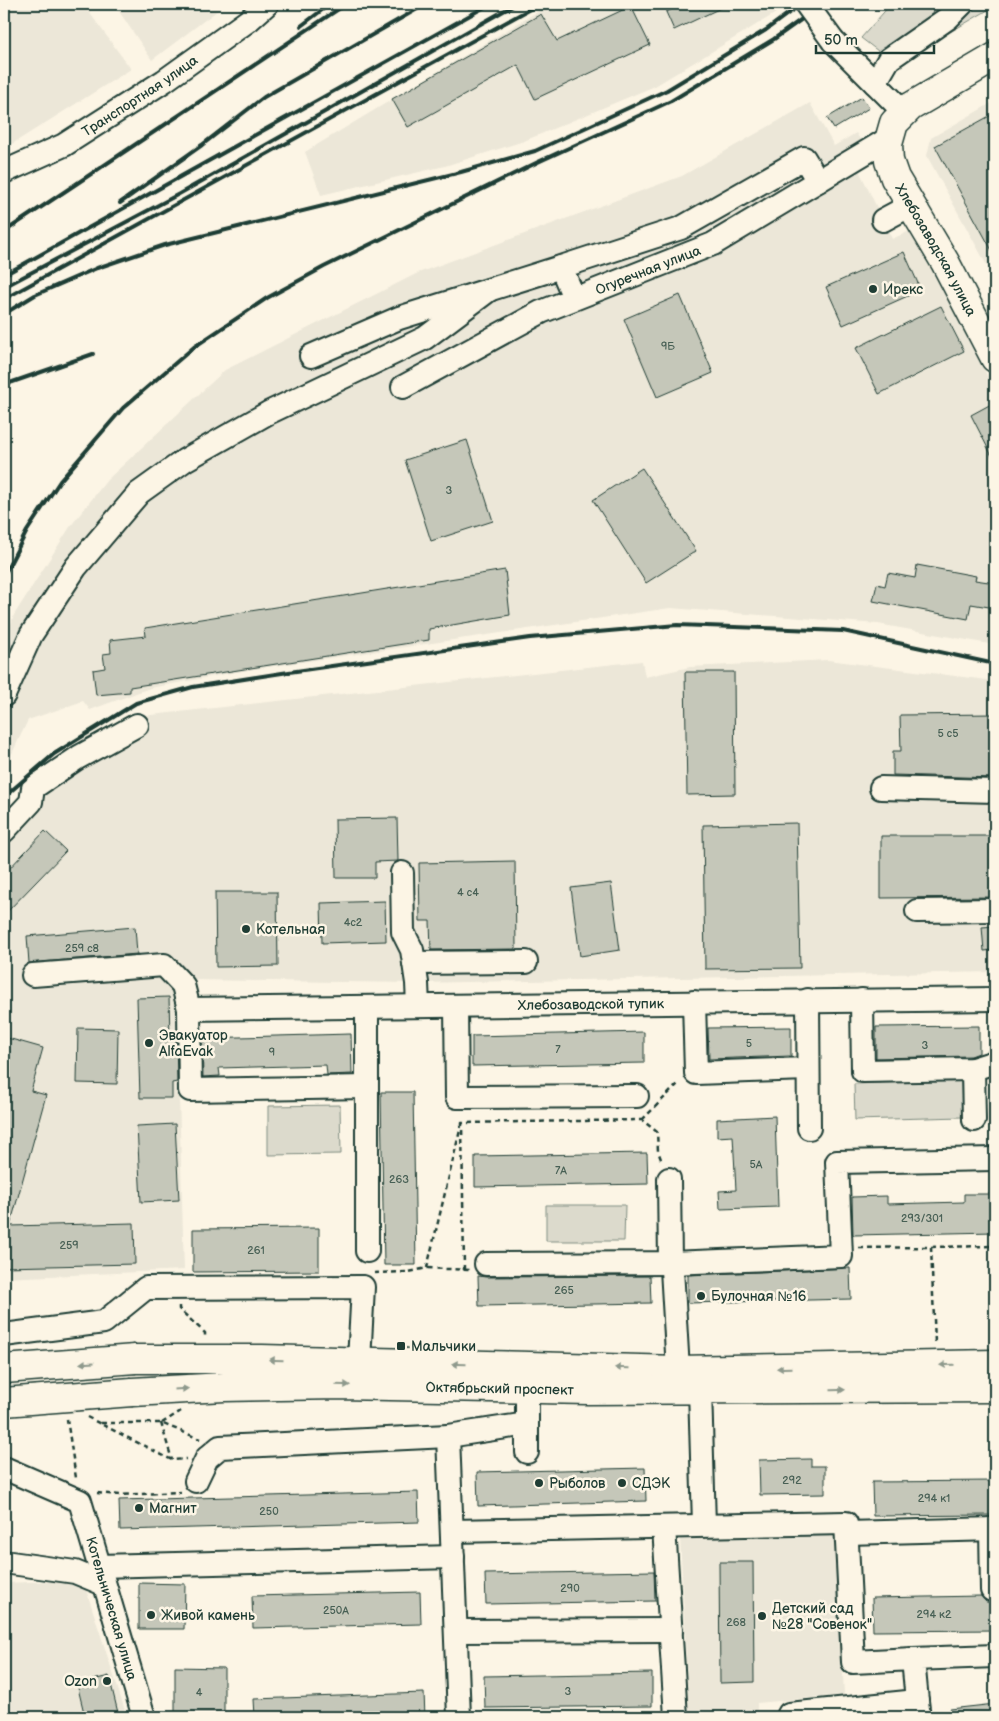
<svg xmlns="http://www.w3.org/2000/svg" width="999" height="1721" viewBox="0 0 999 1721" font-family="'Balsamiq Sans',sans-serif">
<rect width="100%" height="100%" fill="#fcf5e5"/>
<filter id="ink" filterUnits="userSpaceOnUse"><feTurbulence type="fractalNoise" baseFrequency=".02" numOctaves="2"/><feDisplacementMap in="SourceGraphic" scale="10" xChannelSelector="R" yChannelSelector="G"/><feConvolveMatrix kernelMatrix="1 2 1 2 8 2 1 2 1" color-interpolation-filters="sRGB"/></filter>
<g filter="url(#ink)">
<g fill="#ece7d8">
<polygon points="4,4 83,4 131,69 4,149"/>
<polygon points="114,4 226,4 152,60"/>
<polygon points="550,4 767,4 776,13 655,86 524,141 445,166 321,195 305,152"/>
<polygon points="995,101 995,280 927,156 931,138"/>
<polygon points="810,103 834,146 856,133 863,144 713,229 537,302 396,377 409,397 536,324 723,251 857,166 892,239 912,230 995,391 995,645 878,624 670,608 248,670 150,688 90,710 83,701 28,720 4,770 4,641 14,615 70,527 107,480 225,370 418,273 682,176"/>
<polygon points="828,660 995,681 995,972 417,983 191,980 176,990 184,1270 4,1278 4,816 142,716 642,661 645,677 690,667"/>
<polygon points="836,1533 844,1695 757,1703 757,1717 689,1717 680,1537"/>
<polygon points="83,1580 127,1717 4,1717 4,1583"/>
</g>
<g fill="#dcdacc" stroke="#7e8c80">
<polygon points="891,4 995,4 995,6 895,64 861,38"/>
<polygon points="961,1080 962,1117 855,1120 854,1084"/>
<polygon points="340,1105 341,1154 268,1155 268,1106"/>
<polygon points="546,1205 625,1205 624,1241 546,1241"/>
</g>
<g fill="#c5c7b9" stroke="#1f3d34">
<polygon points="684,4 729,4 674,30 666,12"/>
<polygon points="631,6 650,45 535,99 518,65 408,127 392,99 541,14 557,41"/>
<polygon points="862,97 869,108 834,129 827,118"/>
<polygon points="995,113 995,256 935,146"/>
<polygon points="904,252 921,290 843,325 826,287"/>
<polygon points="680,295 713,373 657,397 624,319"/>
<polygon points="941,306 964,351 879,394 856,348"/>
<polygon points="995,402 995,462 971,415"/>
<polygon points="467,440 493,521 431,541 405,460"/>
<polygon points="642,468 696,551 646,583 593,500"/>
<polygon points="917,565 976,576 975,580 995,583 995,608 971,604 968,619 873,601 877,584 885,586 888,573 915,578"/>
<polygon points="505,570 510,615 429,629 429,640 130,687 130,692 96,695 93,670 105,668 103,654 111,653 110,640 146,636 145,628"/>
<polygon points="685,672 734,672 735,794 687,795"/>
<polygon points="995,714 995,778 893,775 893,751 901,751 900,715"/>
<polygon points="397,818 398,861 375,862 375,878 336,878 335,819"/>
<polygon points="797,823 800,968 705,969 703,825"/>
<polygon points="45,831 66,851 4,915 4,874"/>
<polygon points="881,836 995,836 995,897 881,898"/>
<polygon points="515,861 516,949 431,950 430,921 420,921 419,863"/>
<polygon points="611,883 620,950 580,956 571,888"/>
<polygon points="215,892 277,892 278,966 216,967"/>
<polygon points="385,901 386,941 322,943 321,903"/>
<polygon points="995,926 995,950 984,951 982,927"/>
<polygon points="135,927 137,954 29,963 27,936"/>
<polygon points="169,997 170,1038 176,1038 177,1082 172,1083 172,1098 140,1098 137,998"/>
<polygon points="979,1026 979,1053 971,1056 876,1058 876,1027"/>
<polygon points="791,1027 791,1056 709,1059 708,1028"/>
<polygon points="78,1028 118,1029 117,1084 77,1083"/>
<polygon points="644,1032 644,1063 472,1066 472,1036"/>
<polygon points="351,1034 352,1074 327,1075 326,1065 219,1068 220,1076 203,1077 202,1038"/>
<polygon points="4,1037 43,1048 31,1091 46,1095 10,1226 134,1223 135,1264 4,1267"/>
<polygon points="381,1092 413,1092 416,1265 384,1265"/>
<polygon points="775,1116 778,1207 720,1209 719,1191 736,1190 733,1136 717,1137 717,1119"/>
<polygon points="175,1124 179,1200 141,1202 137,1126"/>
<polygon points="647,1153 648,1184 475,1187 475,1156"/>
<polygon points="964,1194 995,1194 995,1232 853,1235 852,1197 887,1196 887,1204 964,1202"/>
<polygon points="319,1228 319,1271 193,1272 193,1229"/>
<polygon points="850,1268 851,1299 688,1303 688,1275"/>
<polygon points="478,1276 486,1277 650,1276 651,1303 479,1306"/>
<polygon points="811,1459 811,1466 825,1466 825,1494 760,1495 759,1460"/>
<polygon points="645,1468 646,1501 478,1506 477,1472"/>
<polygon points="995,1481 995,1515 873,1516 872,1482"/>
<polygon points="418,1492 419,1522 120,1530 119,1500"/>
<polygon points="719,1562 753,1562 754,1682 720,1683"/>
<polygon points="654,1571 655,1601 486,1604 485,1574"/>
<polygon points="139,1583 185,1584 184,1629 139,1629"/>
<polygon points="420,1592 421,1624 253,1628 252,1596"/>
<polygon points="981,1596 986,1602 995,1602 995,1630 873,1631 872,1598"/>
<polygon points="175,1667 224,1668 224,1717 175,1717"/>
<polygon points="652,1673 652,1706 485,1708 484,1676"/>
<polygon points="109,1676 119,1717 85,1717 77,1684"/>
<polygon points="424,1693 425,1717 255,1717 254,1699"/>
<polygon points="995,1704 995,1717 950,1717 950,1709"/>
</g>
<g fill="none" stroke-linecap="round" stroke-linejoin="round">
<defs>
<g id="minor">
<polyline points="833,41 905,113"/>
<polyline points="875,83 889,59 948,18 962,4"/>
<path id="s1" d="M4 172 64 145 164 81 249 20 267 4"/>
<polyline points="883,220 911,205"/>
<polyline points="574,298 561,267 681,228 804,158 818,181"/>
<polyline points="311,356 399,318 561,267"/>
<path id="s2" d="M403 387 541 312 713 244 888 139"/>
<polyline points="4,695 31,635 76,567 139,493 185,460 268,413 425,338 489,290"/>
<polyline points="881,788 995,791"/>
<polyline points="4,831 31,802 33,788 79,757 137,725"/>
<polyline points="402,873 403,932 412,950 417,983 418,1006"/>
<polyline points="917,911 995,910"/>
<polyline points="414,963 526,962"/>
<polyline points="33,975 164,965 183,985 189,1009 190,1090 367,1087"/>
<polyline points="808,1000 809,1128"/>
<polyline points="862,1000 863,1071 973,1069 995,1062"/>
<polyline points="694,1002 696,1073 808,1069"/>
<polyline points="456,1006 457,1097 637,1096"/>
<polyline points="367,1007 367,1251"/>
<path id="s3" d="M189 1009 995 999"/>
<polyline points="973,1069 974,1120"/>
<polyline points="486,1264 670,1263 669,1179"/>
<polyline points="4,1335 104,1322 146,1288 363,1287 359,1361"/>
<polyline points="678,1370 672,1269 670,1263 841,1256 837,1162 995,1159"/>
<polyline points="527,1389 527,1452"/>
<polyline points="700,1389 704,1525"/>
<polyline points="448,1436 459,1717"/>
<path id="s4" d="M4 1468 80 1501 144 1717"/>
<polyline points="196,1481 207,1458 220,1447 448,1436 527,1424"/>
<polyline points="664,1527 676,1717"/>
<polyline points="991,1529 992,1590"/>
<polyline points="452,1531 846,1523 853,1662 913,1659"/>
<polyline points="847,1533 995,1529"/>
<polyline points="4,1562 75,1572 104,1584"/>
<polyline points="99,1566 453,1557"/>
<polyline points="456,1631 671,1630"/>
<polyline points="917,1701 913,1659 995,1656"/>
<polyline points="789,1714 917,1701 919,1717"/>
</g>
<g id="major">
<path id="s5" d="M995 57 910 107 894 123 888 144 889 161 895 178 945 262 995 358"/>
<polyline points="135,1359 262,1359 678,1370 995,1364"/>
<path id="s6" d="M132 1392 224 1387 340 1385 588 1390 995 1388"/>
</g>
</defs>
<use href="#minor" stroke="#1f3d34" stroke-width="26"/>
<use href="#major" stroke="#1f3d34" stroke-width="31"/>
<g stroke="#1f3d34" stroke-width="2.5" stroke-dasharray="5 4" stroke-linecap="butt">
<polyline points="642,1120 680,1082"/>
<polyline points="931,1247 935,1343"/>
<polyline points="859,1248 995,1246"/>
<polyline points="427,1268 461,1126"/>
<polyline points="464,1270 462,1123 642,1120 657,1132 658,1151 662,1162"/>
<polyline points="374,1273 409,1272 427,1268 469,1270"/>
<polyline points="179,1306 179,1309 205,1333 205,1338"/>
<polyline points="87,1417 172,1460 186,1459"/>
<polyline points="67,1419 76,1478"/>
<polyline points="101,1423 161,1423 200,1439"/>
<polyline points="161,1423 172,1460"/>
<polyline points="162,1423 181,1411"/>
<polyline points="97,1493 120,1495 181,1492"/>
</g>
<use href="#minor" stroke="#fcf5e5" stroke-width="22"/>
<use href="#major" stroke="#fcf5e5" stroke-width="28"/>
<g stroke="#1f3d34" stroke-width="4">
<polyline points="301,26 330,4"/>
<polyline points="120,203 202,145 264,97 426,4"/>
<polyline points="4,232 346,4"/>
<polyline points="4,275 490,4"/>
<polyline points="4,287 179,194 516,4"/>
<polyline points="4,299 539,4"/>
<polyline points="4,314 35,295 97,268 165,245 461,172 535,151 667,90 766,30 801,4"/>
<polyline points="4,385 93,354"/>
<polyline points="4,575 27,531 60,481 123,408 194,347 267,298 324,267 538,162 671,101 774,39 823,4"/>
<polyline points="4,797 54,754 136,703 193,687 282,673 530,638 677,625 843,631 995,664"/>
</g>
<defs>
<polyline id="minor-bridge" points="806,4 833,41"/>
<g id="major-bridge">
<polyline points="4,1369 135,1359"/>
<polyline points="4,1402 132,1392"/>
</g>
</defs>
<use href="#minor-bridge" stroke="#1f3d34" stroke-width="26" stroke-linecap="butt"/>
<use href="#major-bridge" stroke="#1f3d34" stroke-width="31" stroke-linecap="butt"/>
<use href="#minor-bridge" stroke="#fcf5e5" stroke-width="22"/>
<use href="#major-bridge" stroke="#fcf5e5" stroke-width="28"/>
</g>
<defs><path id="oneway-solid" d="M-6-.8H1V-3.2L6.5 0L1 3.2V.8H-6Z" transform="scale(1.25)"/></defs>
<g fill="#8e998c">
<use href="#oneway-solid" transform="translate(276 1360) rotate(-179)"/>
<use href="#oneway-solid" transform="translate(87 1363) rotate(176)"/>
<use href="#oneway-solid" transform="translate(459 1364) rotate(-179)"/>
<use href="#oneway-solid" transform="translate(947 1365) rotate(179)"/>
<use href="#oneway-solid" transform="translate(622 1368) rotate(-179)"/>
<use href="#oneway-solid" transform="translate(784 1368) rotate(179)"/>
<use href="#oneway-solid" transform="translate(343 1385) rotate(1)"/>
<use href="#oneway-solid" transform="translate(181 1389) rotate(-3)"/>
<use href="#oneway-solid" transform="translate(838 1390) rotate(-1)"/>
</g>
</g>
<g fill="#1f3d34" stroke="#fcf5e5" stroke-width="2">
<circle cx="873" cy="289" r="5"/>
<circle cx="246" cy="929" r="5"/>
<circle cx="149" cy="1043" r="5"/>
<circle cx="701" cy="1296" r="5"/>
<rect x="396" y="1341" width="10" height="10" rx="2.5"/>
<circle cx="539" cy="1483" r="5"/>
<circle cx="622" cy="1483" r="5"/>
<circle cx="139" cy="1508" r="5"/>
<circle cx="151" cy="1615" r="5"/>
<circle cx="762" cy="1616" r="5"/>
<circle cx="107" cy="1681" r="5"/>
</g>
<g text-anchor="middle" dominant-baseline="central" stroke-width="5" stroke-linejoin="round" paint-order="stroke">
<g font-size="11" fill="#486055">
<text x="668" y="346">9Б</text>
<text x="449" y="490">3</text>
<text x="948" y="733">5 с5</text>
<text x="468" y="892">4 с4</text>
<text x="353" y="922">4с2</text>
<text x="82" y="948">259 с8</text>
<text x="749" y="1043">5</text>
<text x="925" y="1045">3</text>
<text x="558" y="1049">7</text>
<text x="272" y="1052">9</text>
<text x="756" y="1164">5А</text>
<text x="561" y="1170">7А</text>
<text x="399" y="1179">263</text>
<text x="922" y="1218">293/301</text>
<text x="69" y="1245">259</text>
<text x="256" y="1250">261</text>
<text x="564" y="1290">265</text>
<text x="792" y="1480">292</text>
<text x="934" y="1498">294 к1</text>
<text x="269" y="1511">250</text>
<text x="570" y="1588">290</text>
<text x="336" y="1610">250А</text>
<text x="934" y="1614">294 к2</text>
<text x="736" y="1622">268</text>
<text x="568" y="1691">3</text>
<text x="199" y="1692">4</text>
</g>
<g font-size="14" fill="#1f3d34" stroke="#fcf5e5">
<text stroke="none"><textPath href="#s1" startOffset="156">Транспортная улица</textPath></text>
<text stroke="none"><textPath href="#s5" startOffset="261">Хлебозаводская улица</textPath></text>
<text stroke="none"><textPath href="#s2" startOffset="272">Огуречная улица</textPath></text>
<text stroke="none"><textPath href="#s3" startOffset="402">Хлебозаводской тупик</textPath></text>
<text stroke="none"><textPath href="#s6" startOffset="368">Октябрьский проспект</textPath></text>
<text stroke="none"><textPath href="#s4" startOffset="195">Котельническая улица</textPath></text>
</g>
<g font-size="14" fill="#1f3d34" stroke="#fcf5e5" text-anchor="start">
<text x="883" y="289">Ирекс</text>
<text x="256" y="929">Котельная</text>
<text x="159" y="1035">Эвакуатор<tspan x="159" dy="16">AlfaEvak</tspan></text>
<text x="711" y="1296">Булочная №16</text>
<text x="411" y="1346">Мальчики</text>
<text x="549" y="1483">Рыболов</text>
<text x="632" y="1483">СДЭК</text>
<text x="149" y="1508">Магнит</text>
<text x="772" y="1608">Детский сад<tspan x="772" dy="16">№28 "Совенок"</tspan></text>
<text x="161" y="1615">Живой камень</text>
<text x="97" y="1681" text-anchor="end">Ozon</text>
</g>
</g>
<rect width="999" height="1721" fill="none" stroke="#fcf5e5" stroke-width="20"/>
<rect x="10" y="10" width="979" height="1701" fill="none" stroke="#1f3d34" stroke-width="2" filter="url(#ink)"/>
<path d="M816 45v8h118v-8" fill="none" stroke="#1f3d34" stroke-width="2.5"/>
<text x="824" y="45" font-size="15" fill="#1f3d34" stroke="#fcf5e5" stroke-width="4" paint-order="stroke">50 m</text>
</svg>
